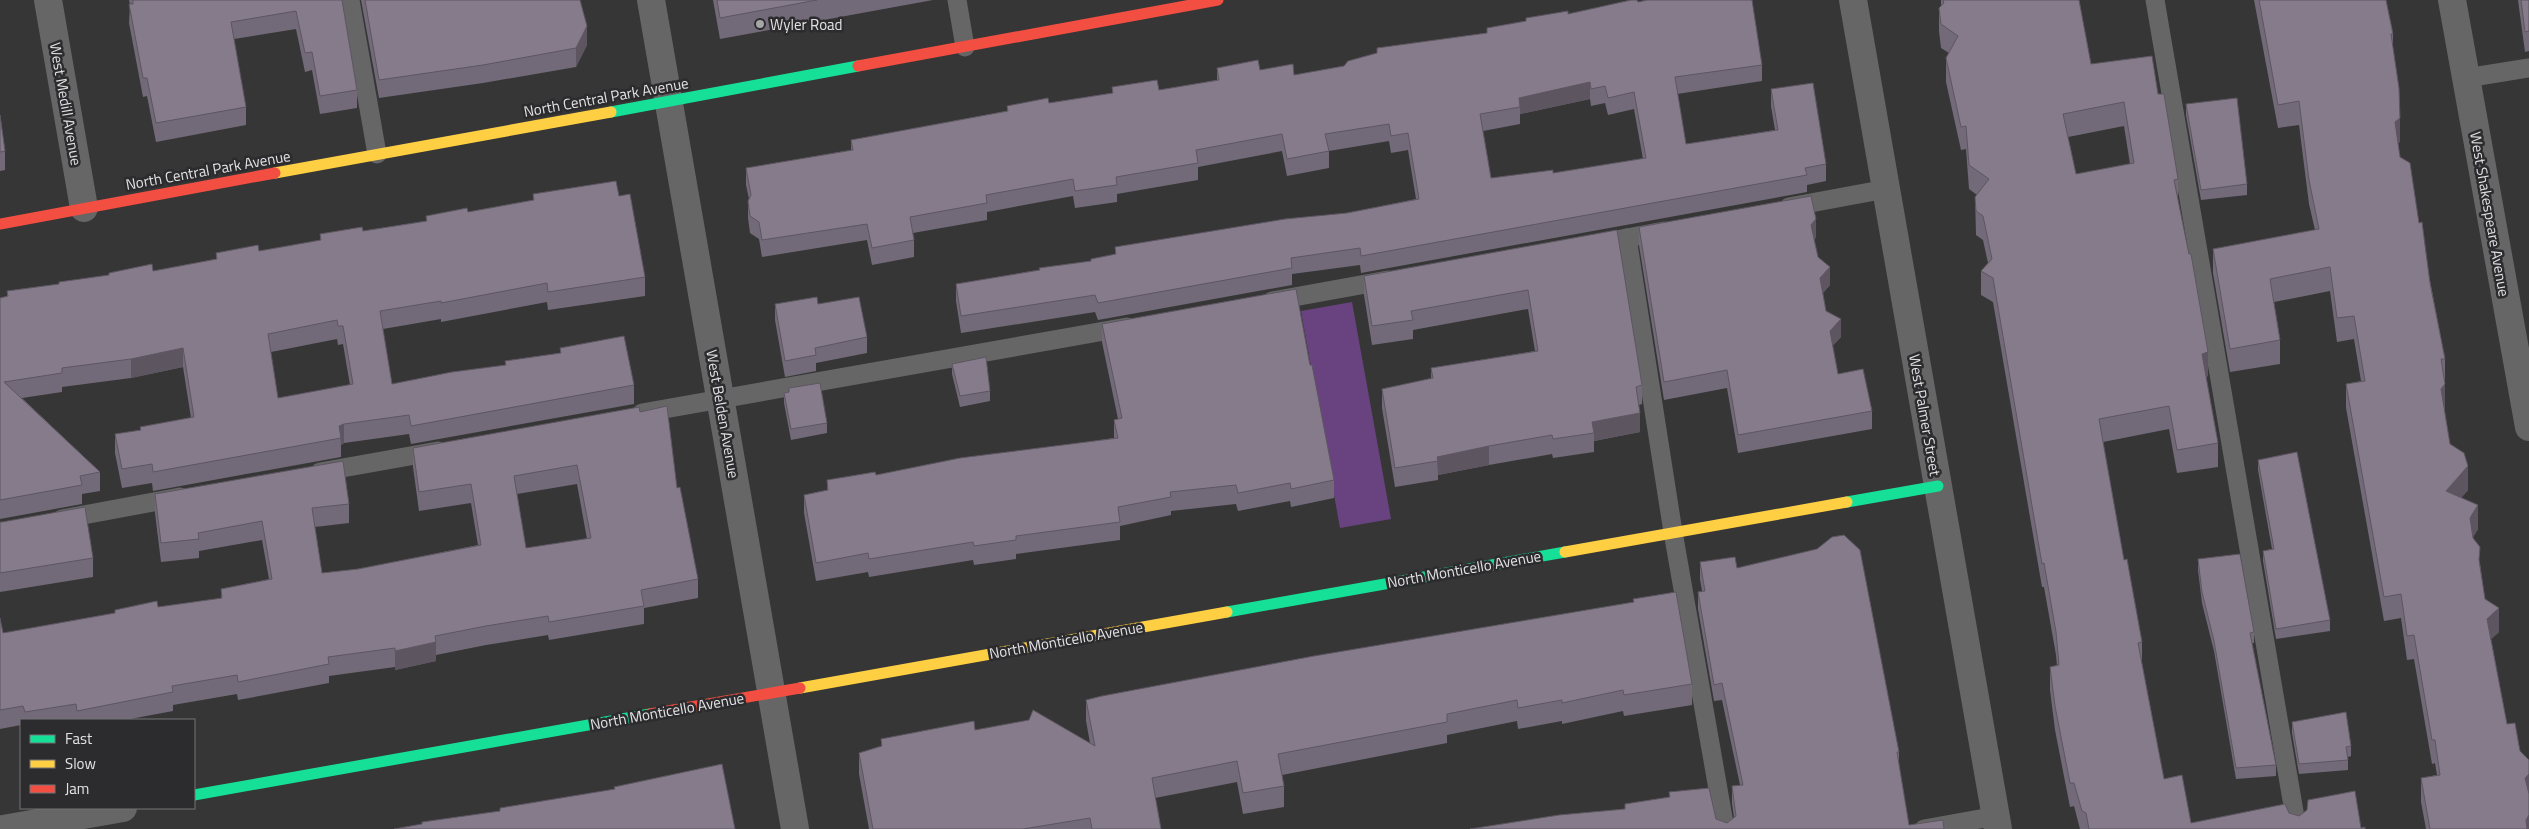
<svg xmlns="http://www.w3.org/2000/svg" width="2529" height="829" viewBox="0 0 2529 829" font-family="'Titillium Web',sans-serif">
<rect width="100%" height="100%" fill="#363636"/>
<polygon fill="#694380" points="1352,302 1391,519 1340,528 1301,311"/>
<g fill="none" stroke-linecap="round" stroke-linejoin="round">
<g stroke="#676667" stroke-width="19">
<polyline points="350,0 377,154"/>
<polyline points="957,0 965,47"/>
<polyline points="2155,0 2297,829"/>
<polyline points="2466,78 2529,68"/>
<polyline points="1789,207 1886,189"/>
<polyline points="1627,238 1673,532 1725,829"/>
<polyline points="1595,244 1664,231"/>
<polyline points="1272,301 1388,280"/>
<polyline points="642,413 1127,327"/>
<polyline points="320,472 438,451"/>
<polyline points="62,519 180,497"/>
<polyline points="1924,829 1996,816"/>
</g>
<g stroke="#676667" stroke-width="28">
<polyline points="48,0 84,208"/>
<polyline points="651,0 795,829"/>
<polyline points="1853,0 1998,829"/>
<polyline points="2452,0 2529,427"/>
<polyline points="3,829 123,808"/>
</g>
<g stroke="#16e098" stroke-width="11">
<polyline points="611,112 858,66"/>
<polyline points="1847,502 1938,486"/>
<polyline points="1227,612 1565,552"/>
<polyline points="194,795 650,714"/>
</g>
<g stroke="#ffcf43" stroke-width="11">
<polyline points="275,173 611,112"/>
<polyline points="1565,552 1847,502"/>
<polyline points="800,688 1227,612"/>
</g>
<g stroke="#f24e42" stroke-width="11">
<polyline points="858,66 1218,0"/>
<polyline points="0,224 275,173"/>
<polyline points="650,714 800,688"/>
</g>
</g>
<g fill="#726a78" fill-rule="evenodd">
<polygon points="129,0 342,0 357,90 357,108 320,114 312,70 305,72 296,29 234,39 246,107 246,125 156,142 147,96 143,97 129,23 130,4"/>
<polygon points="361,0 580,0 587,45 576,67 483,83 379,98"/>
<polygon points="713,0 933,0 720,39"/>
<path d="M1941 0H2079L2091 64 2158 94 2178 179V203L2208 376 2206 377 2218 443V467L2177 473 2169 429 2103 442 2124 560 2142 642V663L2164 779 2191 823 2289 813 2299 816 2361 828 2365 829H2080L2074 806 2070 807 2055 730 2050 690V667L2057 666 2056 655 2044 587H2042L1993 302 1981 295V271L1988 263 1983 240 1976 235 1975 197 1977 195 1969 189 1966 149 1961 150 1946 82V58L1949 53 1941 48 1939 31V8L1941 6ZM2124 126 2130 164 2076 174 2068 137Z"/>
<polygon points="2254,0 2386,0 2393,34 2393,47 2400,142 2398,143 2400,157 2419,223 2445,359 2445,408 2444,410 2450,444 2468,490 2461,498 2478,529 2473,537 2480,564 2485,599 2499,632 2491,639 2507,724 2520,751 2529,829 2426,829 2421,802 2421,778 2437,775 2435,763 2432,764 2414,659 2407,660 2401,618 2384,621 2346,408 2346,384 2361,381 2354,339 2337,342 2330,291 2274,302 2280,340 2280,364 2230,372 2213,273 2213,249 2315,230 2309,204 2299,125 2278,128"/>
<polygon points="2518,0 2529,0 2529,51 2525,52"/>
<path d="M1638 2 1762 65V81L1677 94 1686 144 1775 130 1771 106V89L1826 164V181L1807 185V192L1361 273 1360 265 1292 274V285L1098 320 1095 312 961 333 956 301V284L1091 261 1115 254V247L1347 213 1416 199 1408 150 1391 153 1389 141 1329 151V168L1287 176 1282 151 1198 167V180L1117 194V202L1075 208 1073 196 987 212V220L913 233 914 240V257L872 265 867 240 762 257 759 239 750 233 748 218V201L749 199 746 185V168L851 150V140L1007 111V106L1049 103 1112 93V87L1159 90 1217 80V68L1260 70 1294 75 1344 66 1377 53V48L1487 33V28L1526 21V18L1568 14ZM1590 99 1591 106 1605 103 1608 115 1634 109 1643 159 1553 173 1491 178 1483 131 1520 124V114Z"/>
<polygon points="2186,104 2247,184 2247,195 2201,200 2186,115"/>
<polygon points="0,115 5,151 5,170 0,171"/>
<path d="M533 194 619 196 645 277V296L548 310 547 302 441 322V319L383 329 392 384 505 365V361L560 353V348L634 385V404L411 444 409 434 344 443 341 445V457L153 491 152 483 122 488 115 453V434L140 431V427L191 418 183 367 131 378 62 387V392L22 398 100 472V491L82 494V504L0 519V298L7 297V291L59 284 109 275 153 271 216 259V253L259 251 320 241V234L363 231 426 221V216L468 212 533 200ZM337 339 338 345 343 344 350 385 278 398 271 352Z"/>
<polygon points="1639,227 1816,237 1814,240 1818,257 1830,285 1823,293 1826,311 1841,337 1832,346 1838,374 1872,411 1872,429 1738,453 1727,388 1664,400 1639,245"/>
<polygon points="1617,230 1642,385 1642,404 1639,405 1640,432 1594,441 1594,452 1553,458 1552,454 1489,465 1438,475 1438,480 1395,487 1382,408 1382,389 1431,379 1431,368 1535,351 1528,309 1413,330 1413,339 1372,345 1364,295 1364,276"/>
<polygon points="775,304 818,304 867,337 867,353 816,363 816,371 785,377 775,320"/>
<polygon points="1102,324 1310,365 1334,480 1334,498 1291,507 1290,501 1238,511 1236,504 1171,511 1171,515 1120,526 1120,540 1016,554 1016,559 974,565 973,560 869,577 868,572 816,581 804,513 804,495 827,490 827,480 876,475 1114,438 1114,420 1118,419 1102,342"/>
<polygon points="952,364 990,391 990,401 960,407 952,374"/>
<polygon points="789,388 827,423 827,433 791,440 784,403 784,393 789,392"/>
<path d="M640 412 677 488 698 579V598L644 608V624L549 640 548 635 486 645 436 655V661L395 670V667L329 676V683L238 700 237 694 173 705V711L125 720H21V725L0 729V618L3 633 115 613V610L158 607 221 599V589L269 579 262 540 199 551V558L161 562 155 513V494L349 504V523L315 527 322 573 358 569 478 545 471 503 419 511 413 467V448ZM577 484 587 539 526 548 517 494Z"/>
<polygon points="2258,460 2330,620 2330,631 2276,639 2263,561 2263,551 2272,549 2258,470"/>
<polygon points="0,522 93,558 93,577 0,592"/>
<polygon points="2198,559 2254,632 2254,643 2252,643 2276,765 2276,776 2236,779 2214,651 2202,603 2198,570"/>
<polygon points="1700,562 1737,568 1899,752 1899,765 1909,825 1470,829 1625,809 1625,804 1669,797 1669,792 1716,819 1727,823 1734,817 1732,803 1732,786 1740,785 1722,700 1714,701 1698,609 1698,592 1702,591 1700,579"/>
<polygon points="1692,684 1692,705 1624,716 1623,711 1562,724 1562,721 1518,729 1517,721 1447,735 1447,743 1282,775 1284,786 1284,807 1243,814 1237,782 1155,798 1161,829 869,829 859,774 859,753 881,746 881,739 975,730 1090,743 1086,721 1086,700"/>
<polygon points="2292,722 2351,746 2351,756 2348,757 2348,770 2299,774 2292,733"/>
</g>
<g fill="#5d5661">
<polygon points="587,26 587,45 576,67 576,48"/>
<polygon points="1590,82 1590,99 1520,114 1520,107 1519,98"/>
<polygon points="2400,118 2400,142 2395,145 2395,122"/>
<polygon points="1816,219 1816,237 1811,243 1811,225"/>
<polygon points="1830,267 1830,285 1820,296 1820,278"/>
<polygon points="1841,319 1841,337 1830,349 1830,331"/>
<polygon points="183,348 183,367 131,378 131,359"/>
<polygon points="2208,352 2208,376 2202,378 2202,354"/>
<polygon points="2445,384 2445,408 2441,413 2441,389"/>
<polygon points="1640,413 1640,432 1594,441 1594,433 1592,422"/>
<polygon points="344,424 344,443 341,445 339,426"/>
<polygon points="1489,446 1489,465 1438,475 1437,457"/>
<polygon points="2468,466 2468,490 2446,515 2446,491"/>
<polygon points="2478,505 2478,529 2470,542 2470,518"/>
<polygon points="2499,608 2499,632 2487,643 2487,619"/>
<polygon points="436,642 436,661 395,670 395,651"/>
<polygon points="2529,774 2529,798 2525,778"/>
<polygon points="2529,815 2529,829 2526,829 2526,820"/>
</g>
<g fill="#857b8b" stroke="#5d5661" fill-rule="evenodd">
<polygon points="133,0 342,0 357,90 320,96 312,52 305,53 296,11 231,22 246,107 156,123 147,78 143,78 129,4 133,4"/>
<polygon points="365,0 580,0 587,26 576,48 483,65 379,80"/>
<polygon points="717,0 817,0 720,18"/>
<path d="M1631 0H1637L1638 2 1647 0H1752L1762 65 1675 77 1686 144 1778 130 1771 89 1813 83 1826 164 1805 168 1807 175 1361 256 1360 248 1291 258 1292 268 1098 303 1095 295 961 316 956 284 1040 270 1039 268 1091 261V259L1116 254 1115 247 1285 219 1347 213 1419 199 1408 133 1391 136 1389 124 1325 134 1329 151 1287 159 1282 134 1196 150 1198 163 1116 177 1117 185 1075 191 1073 179 986 195 987 203 910 217 914 240 872 248 867 224 762 240 759 222 750 216 748 201 751 195 746 168 853 150 851 140 1008 111 1007 106 1048 98 1049 103 1113 93 1112 87 1157 80 1159 90 1219 80 1217 68 1258 60 1260 70 1293 64 1294 75 1344 66 1348 61 1377 53V48L1487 33V28L1526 21V18L1568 11V14ZM1590 82 1591 89 1605 86 1608 98 1634 92 1646 158 1553 173V170L1491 178 1480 114 1520 107 1519 98Z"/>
<path d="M1943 0H2079L2091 64 2152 56 2158 94H2164L2178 179 2174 180 2189 254H2191L2208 352 2202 354 2218 443 2177 450 2169 406 2099 419 2124 560 2127 559 2142 642 2138 643 2164 779 2182 775 2191 823 2285 804 2289 813 2299 816 2307 810 2308 800 2355 791 2361 828 2365 827V829H2089L2086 813 2082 811 2074 783H2070L2055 706 2050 667 2059 665 2056 632 2044 563 2042 564 1993 278 1981 271 1992 259 1983 216 1976 211 1975 197 1989 179 1969 165 1966 126 1961 127 1946 58 1958 36 1941 24 1939 8 1944 3ZM2124 102 2134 163 2076 174 2063 114Z"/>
<polygon points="2259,0 2386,0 2393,34 2391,34 2399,88 2400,118 2395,122 2400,157 2410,163 2419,223 2422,222 2430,283 2445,359 2441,359 2445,384 2441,389 2450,444 2464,453 2468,466 2446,491 2478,505 2470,518 2473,538 2480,547 2479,560 2485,599 2499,608 2487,619 2507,724 2515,723 2520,751 2529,760 2529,774 2525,778 2529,794 2529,815 2526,820 2527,829 2430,829 2421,778 2440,775 2435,740 2432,740 2414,635 2407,636 2401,594 2384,597 2346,384 2365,381 2354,316 2337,318 2330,267 2270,279 2280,340 2230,349 2213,249 2319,229 2309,180 2299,101 2278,105"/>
<polygon points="2521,0 2529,0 2529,31 2525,32"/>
<polygon points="2237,98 2247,184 2201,190 2186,104"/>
<polygon points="0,115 5,151 0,152"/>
<path d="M616 181 619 196 630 194 645 277 548 292 547 283 441 303V301L380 311 392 384 452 372 506 365 505 361 561 353 560 348 624 336 634 385 411 426 409 415 344 424 339 426 341 438 153 472 152 464 122 469 115 434 141 430 140 427 194 417 183 348 131 359 62 368V373L4 382 100 472 80 476 82 485 0 500V298L8 296 7 291 59 284V282L109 275V273L152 264 153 271 217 259 216 253 258 245 259 251 321 240 320 234 362 227 363 231 427 221 426 216 467 208 468 212 534 200 533 194ZM337 320 338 326H343L353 384 278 398 268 334Z"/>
<polygon points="1811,196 1816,219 1811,225 1818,257 1830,267 1820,278 1826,311 1841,319 1830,331 1838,374 1863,369 1872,411 1738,435 1727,370 1664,382 1639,227"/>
<polygon points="1617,230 1642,385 1636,387 1640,413 1592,422 1594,433 1553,439 1552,435 1489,446 1437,457 1438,461 1395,468 1382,389 1433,378 1431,368 1538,351 1528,290 1411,311 1413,320 1372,326 1364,276"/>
<polygon points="1296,289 1310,365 1312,365 1334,480 1291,489 1290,483 1238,493 1236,485 1170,492 1171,497 1118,507 1120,522 1016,536 1016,540 974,546 973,542 869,559 868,553 816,563 804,495 828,490 827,480 875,472 876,475 960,458 1118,438 1114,420 1122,418 1102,324"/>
<polygon points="817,297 818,304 859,297 867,337 815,348 816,355 785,361 775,304"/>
<polygon points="986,357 990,391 960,396 952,364"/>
<polygon points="820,383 827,423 791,429 784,393 789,392 789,388"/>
<path d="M667 406 677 488 680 487 698 579 641 590 644 606 549 622 548 616 486 626 435 636 436 642 395 651V648L328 657 329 664 238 682 237 675 172 686 173 692 77 711 76 704 25 712 23 706 0 710V618L3 633 115 613V610L157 601 158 607 222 598 221 589 272 579 262 521 198 533 199 539 161 543 155 494 343 461 349 504 312 508 322 573 358 569 481 545 471 484 419 492 413 448 639 407 640 412ZM577 465 591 538 526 548 514 476Z"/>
<polygon points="2297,452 2330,620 2276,629 2263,551 2274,549 2258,460"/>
<polygon points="85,507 93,558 0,573 0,522 2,522"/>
<polygon points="1844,535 1860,550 1899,752 1897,752 1909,825 1943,820 1944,829 1470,829 1559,815 1625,809 1625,804 1670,797 1669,792 1709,788 1716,819 1727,823 1736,816 1732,786 1743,785 1722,683 1714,685 1698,592 1705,591 1700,562 1735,557 1737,568 1817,549 1832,537"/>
<polygon points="2240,554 2254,632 2250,633 2276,765 2236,768 2214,641 2202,592 2198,559"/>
<polygon points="1676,592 1692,684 1624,695 1623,690 1562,703 1562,700 1518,708 1517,700 1447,714 1447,722 1278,754 1284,786 1243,793 1237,761 1152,778 1161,829 1092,829 1090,818 1023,829 873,829 859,753 882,746 881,739 974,721 975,730 1029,720 1033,710 1095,746 1086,700 1102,696 1314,656 1634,602 1633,599"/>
<polygon points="2346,712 2351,746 2346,747 2348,760 2299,764 2292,722"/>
<polygon points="722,764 735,829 394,829 422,824 422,822 500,811 500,808 615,789 614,787"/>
</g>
<circle fill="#a6a6a7" stroke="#2c2b2d" stroke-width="2" cx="760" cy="24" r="5"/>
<g text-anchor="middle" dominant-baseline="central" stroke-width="5" stroke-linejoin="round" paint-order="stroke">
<g font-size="15" fill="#e3e2e4" stroke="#2c2b2d" text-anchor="start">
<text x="770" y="24">Wyler Road</text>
</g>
<g font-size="15" fill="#e3e2e4" stroke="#2c2b2d">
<text transform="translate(606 97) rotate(-10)">North Central Park Avenue</text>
<text transform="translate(66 104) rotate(80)">West Medill Avenue</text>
<text transform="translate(208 170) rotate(-10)">North Central Park Avenue</text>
<text transform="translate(2490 214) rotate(80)">West Shakespeare Avenue</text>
<text transform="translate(723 414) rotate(80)">West Belden Avenue</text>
<text transform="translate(1925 415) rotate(80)">West Palmer Street</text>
<text transform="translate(1464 569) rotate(-10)">North Monticello Avenue</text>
<text transform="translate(1066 640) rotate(-10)">North Monticello Avenue</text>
<text transform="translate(667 711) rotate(-10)">North Monticello Avenue</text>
</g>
</g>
<rect x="20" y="719" width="175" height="90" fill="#2c2b2d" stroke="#757476"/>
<rect x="30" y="735" width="25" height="8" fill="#16e098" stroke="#757476"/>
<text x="65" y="744" font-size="15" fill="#e3e2e4">Fast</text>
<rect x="30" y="760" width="25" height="8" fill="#ffcf43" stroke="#757476"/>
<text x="65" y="769" font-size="15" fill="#e3e2e4">Slow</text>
<rect x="30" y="785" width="25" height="8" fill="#f24e42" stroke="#757476"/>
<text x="65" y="794" font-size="15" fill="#e3e2e4">Jam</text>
</svg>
